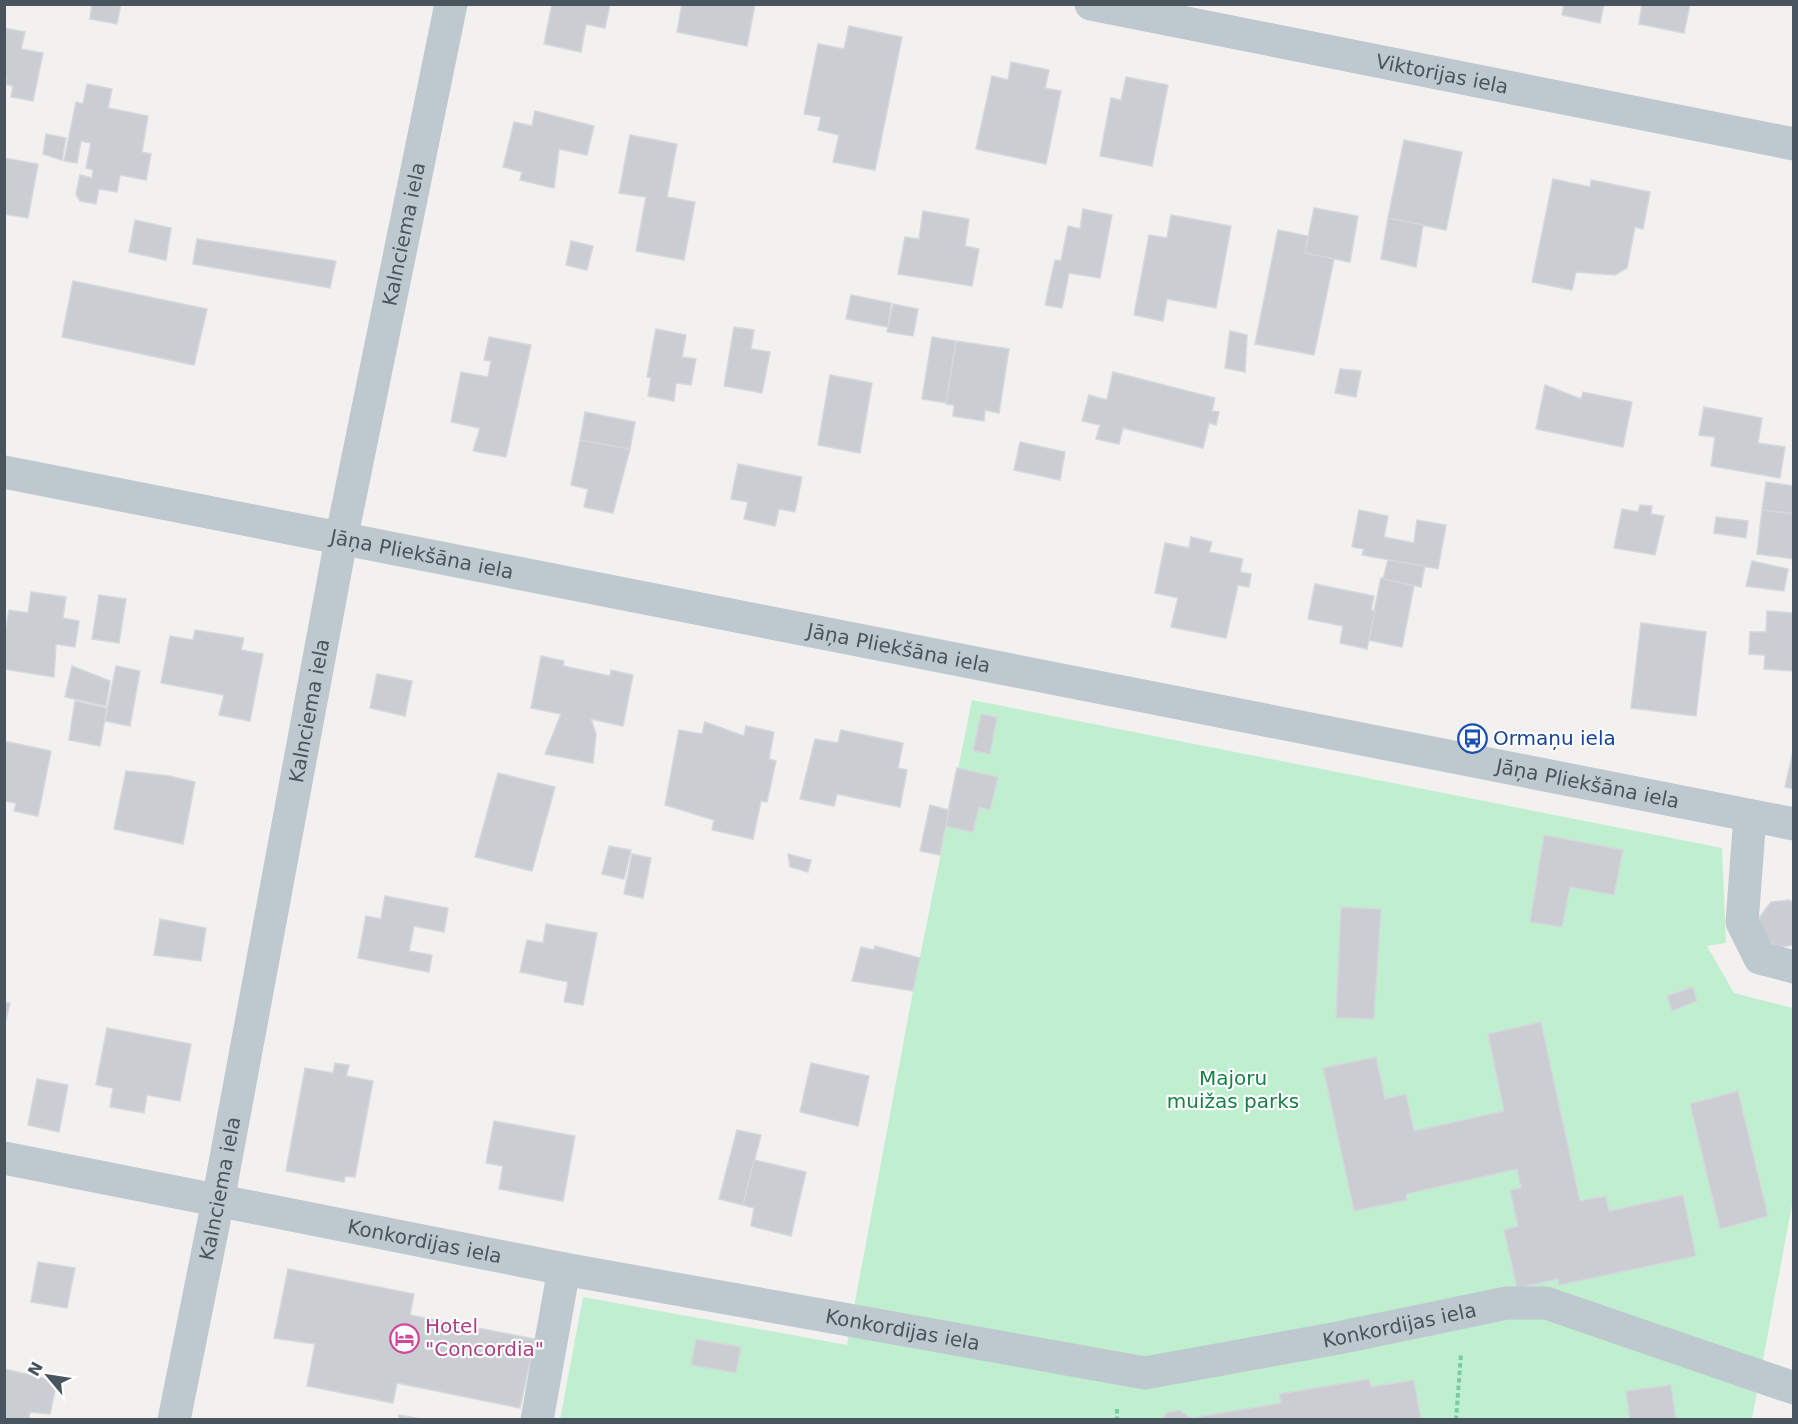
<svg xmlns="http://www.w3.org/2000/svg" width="1798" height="1424" viewBox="0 0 1798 1424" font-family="'DejaVu Sans',sans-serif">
<rect width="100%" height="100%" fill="#f3f0f0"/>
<polygon fill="#c0efd0" points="972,700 1722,848 1726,943 1707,946 1734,993 1793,1008 1793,1199 1752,1419 560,1420 583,1297 847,1345 913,991"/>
<g fill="#caced3" stroke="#d4d7dc" stroke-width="1.5">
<polygon points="92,4 121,4 117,24 90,19"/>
<polygon points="552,4 610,4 605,28 586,24 581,52 544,44"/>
<polygon points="682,4 755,4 747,46 677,32"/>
<polygon points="1564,4 1604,4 1600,23 1562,15"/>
<polygon points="1642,4 1690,4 1684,33 1639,24"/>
<polygon points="849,26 902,37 875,170 833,162 839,135 818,130 821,117 804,114 818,44 844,49"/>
<polygon points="4,28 25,32 21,49 43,53 33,101 11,97 13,86 5,84 7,76 4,76"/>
<polygon points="1011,62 1049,70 1045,88 1061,91 1046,164 976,149 992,76 1008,80"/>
<polygon points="1126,77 1168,85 1152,166 1100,156 1111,98 1121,100"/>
<polygon points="87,84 112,89 108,108 148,116 142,152 151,154 146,180 120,175 117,192 99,189 96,204 80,201 76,194 80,175 92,178 93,170 86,168 91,143 81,141 77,163 64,161 76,102 83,104"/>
<polygon points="535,111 594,126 587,155 559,149 554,188 520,180 522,172 503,167 514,122 532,126"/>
<polygon points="46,134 66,138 62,160 43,154"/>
<polygon points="630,135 677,144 667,197 695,202 684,260 636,251 646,197 619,193"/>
<polygon points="1404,140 1462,152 1446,230 1388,218"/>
<polygon points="4,158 38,164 28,218 4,214"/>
<polygon points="1553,179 1590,187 1591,180 1650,192 1643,229 1635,227 1627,268 1615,275 1576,272 1572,290 1532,282"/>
<polygon points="1314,208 1358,216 1350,262 1305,253"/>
<polygon points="1083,209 1112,215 1100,278 1069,273 1062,308 1045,305 1055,260 1061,261 1068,226 1080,229"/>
<polygon points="923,211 969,219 965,246 979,249 972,286 898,274 905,237 919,239"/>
<polygon points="1171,215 1231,226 1216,308 1167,299 1163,321 1134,315 1149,235 1167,238"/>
<polygon points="1388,218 1423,225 1416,267 1381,259"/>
<polygon points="135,220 171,228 166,260 129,252"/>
<polygon points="1278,230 1308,236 1305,253 1334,259 1314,355 1255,344"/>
<polygon points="197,239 336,261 330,288 193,264"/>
<polygon points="571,241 593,246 587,270 566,265"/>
<polygon points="73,281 207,309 194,365 62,337"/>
<polygon points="851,295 891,303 888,327 846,319"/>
<polygon points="893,304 918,309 913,336 887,332"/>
<polygon points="734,327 754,330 751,349 770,352 762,393 724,386"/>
<polygon points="656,329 686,335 682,357 696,359 691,385 676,383 674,401 648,396 651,378 647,377"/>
<polygon points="1230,331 1247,335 1245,372 1225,368"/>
<polygon points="489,337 531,345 506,457 473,451 480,428 451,422 461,372 488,377 491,361 484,360"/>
<polygon points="932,337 956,341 946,403 922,399"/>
<polygon points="956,341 1009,349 999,413 985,410 984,421 953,416 954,405 946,404"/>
<polygon points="1340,369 1361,371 1356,397 1335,393"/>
<polygon points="1113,372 1215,398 1212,411 1219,412 1216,425 1209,423 1203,448 1123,428 1119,444 1096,439 1100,425 1082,421 1089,395 1107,400"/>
<polygon points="830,375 872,383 860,453 818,445"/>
<polygon points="1545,385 1581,399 1583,392 1632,402 1623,447 1536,429"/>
<polygon points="1704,407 1762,418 1758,443 1785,447 1780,478 1711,466 1715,437 1699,435"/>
<polygon points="585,412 635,422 630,449 580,440"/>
<polygon points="580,440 630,449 613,513 584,507 588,489 571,485"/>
<polygon points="1020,442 1065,452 1060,480 1014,470"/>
<polygon points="738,464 802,477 795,512 779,509 775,526 744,519 748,502 731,499"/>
<polygon points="1766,482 1794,486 1794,514 1762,510"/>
<polygon points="1640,505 1652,506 1651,514 1664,516 1655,555 1614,548 1622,509 1638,512"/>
<polygon points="1359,510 1388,516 1384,537 1414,543 1417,520 1446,525 1438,569 1362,555 1364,549 1352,547"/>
<polygon points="1762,510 1794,514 1794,559 1757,554"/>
<polygon points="1716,517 1748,521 1746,538 1714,533"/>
<polygon points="1191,537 1212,542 1209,552 1243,559 1240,572 1251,574 1249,587 1238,585 1226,638 1171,627 1178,598 1155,593 1165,543 1189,548"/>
<polygon points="1388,560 1425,566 1421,587 1383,579"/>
<polygon points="1752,561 1788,569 1784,591 1746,586"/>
<polygon points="1381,578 1414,586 1402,647 1368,640"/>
<polygon points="1315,584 1374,596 1371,610 1375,611 1367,649 1340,643 1343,626 1308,619"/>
<polygon points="31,592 66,597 63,618 79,621 75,647 56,644 54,677 4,669 4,639 9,610 28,613"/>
<polygon points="99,595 126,599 119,643 92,639"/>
<polygon points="1767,611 1794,613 1794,671 1764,669 1765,655 1749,654 1750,632 1766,632"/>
<polygon points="1641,623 1706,632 1696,716 1631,708"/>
<polygon points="195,630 244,638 241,650 263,654 250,721 219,715 224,695 161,683 170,636 193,640"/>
<polygon points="541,656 564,661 563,666 610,676 611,670 633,675 623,726 591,719 596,734 593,763 545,754 561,714 531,708"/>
<polygon points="72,666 110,681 106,706 65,697"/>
<polygon points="116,666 140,671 130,726 105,721"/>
<polygon points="377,674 412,681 405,716 370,708"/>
<polygon points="75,701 107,708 100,746 69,740"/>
<polygon points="981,714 997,717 990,754 973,751"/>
<polygon points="705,722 744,736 746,726 774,732 769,759 776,761 767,802 761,801 753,839 712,830 714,820 665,805 679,730 702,734"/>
<polygon points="841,730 903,743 898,768 907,770 900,807 837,794 834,806 800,799 815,739 838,743"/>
<polygon points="4,741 51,751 38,816 14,811 16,803 4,801"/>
<polygon points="1793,751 1794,751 1794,789 1785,787"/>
<polygon points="957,768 998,777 990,810 979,807 973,832 945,826"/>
<polygon points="126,771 169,776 195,782 183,844 114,829"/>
<polygon points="498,773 555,787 532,871 475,857"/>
<polygon points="930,805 949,810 940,855 920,851"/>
<polygon points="1544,835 1623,850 1614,895 1570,887 1562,927 1530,922"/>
<polygon points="609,846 631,850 624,879 602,874"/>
<polygon points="632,854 651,858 643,898 624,894"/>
<polygon points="788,854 811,860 808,872 790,867"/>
<polygon points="385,896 448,908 444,932 414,926 409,951 432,955 429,972 358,958 366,916 381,919"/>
<polygon points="1789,900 1794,903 1794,945 1777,947 1763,936 1759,918 1771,902"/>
<polygon points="1341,907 1381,909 1374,1019 1336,1018"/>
<polygon points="160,919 206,928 201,961 154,955"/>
<polygon points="546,924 597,933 583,1005 564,1002 568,982 520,972 527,940 543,943"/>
<polygon points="875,946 920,958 913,991 852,981 861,947 874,950"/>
<polygon points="1693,987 1697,1001 1672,1011 1667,996"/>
<polygon points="4,1002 10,1003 4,1028"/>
<polygon points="1541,1022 1580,1201 1606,1196 1609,1211 1683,1195 1696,1256 1559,1285 1558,1279 1517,1288 1504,1230 1518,1226 1510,1190 1521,1188 1517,1169 1406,1194 1407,1200 1354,1211 1323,1068 1376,1057 1385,1099 1406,1094 1414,1131 1504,1111 1488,1034"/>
<polygon points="107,1028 191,1044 180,1101 147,1095 144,1113 110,1107 113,1088 96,1085"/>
<polygon points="335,1063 349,1065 346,1076 373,1081 355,1177 345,1176 344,1182 286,1171 305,1068 333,1073"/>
<polygon points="811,1063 869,1076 858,1126 800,1112"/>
<polygon points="37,1079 68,1085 59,1132 28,1125"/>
<polygon points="1738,1091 1768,1216 1720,1229 1690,1104"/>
<polygon points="494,1121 575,1136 563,1201 499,1189 503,1166 486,1163"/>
<polygon points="737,1130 761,1135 743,1205 719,1199"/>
<polygon points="754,1160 806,1172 791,1236 751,1226 754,1208 743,1205"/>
<polygon points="38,1262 75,1268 67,1308 31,1302"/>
<polygon points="288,1269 414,1294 410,1315 535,1339 520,1408 397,1383 393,1403 307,1386 315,1344 274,1338"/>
<polygon points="696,1339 741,1347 736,1373 691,1365"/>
<polygon points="4,1369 57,1381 50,1414 30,1412 29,1420 4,1420"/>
<polygon points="1369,1379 1371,1387 1414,1380 1421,1420 1163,1420 1166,1413 1179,1410 1191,1418 1281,1403 1279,1394"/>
<polygon points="1671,1385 1676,1420 1630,1420 1626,1391"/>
<polygon points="399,1415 427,1420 399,1420"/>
</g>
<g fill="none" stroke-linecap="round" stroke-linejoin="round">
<g stroke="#78cd9f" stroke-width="4" stroke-dasharray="4.5 3" stroke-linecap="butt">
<polyline points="1117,1409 1117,1420"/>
<polyline points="1456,1420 1461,1354"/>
</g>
<g stroke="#bec8cf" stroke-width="33">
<path id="s1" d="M1091 4 1794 144"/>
<path id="s2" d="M4 472 1794 824"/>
<polyline points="1750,816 1742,922 1760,958 1794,967"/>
<path id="s3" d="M4 1158 564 1269 1145 1373 1338 1338 1507 1303H1546L1794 1388"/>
<path id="s4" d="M174 1420 218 1201 341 540 451 4"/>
<polyline points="537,1420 564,1269"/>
</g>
</g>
<defs>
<symbol id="bus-ring" viewBox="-11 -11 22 22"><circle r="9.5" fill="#fff" stroke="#1a4fb4" stroke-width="1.5"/><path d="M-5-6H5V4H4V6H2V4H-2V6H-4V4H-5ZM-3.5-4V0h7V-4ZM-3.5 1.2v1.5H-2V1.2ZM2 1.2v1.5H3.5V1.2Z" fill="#1a4fb4"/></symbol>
<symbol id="hotel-ring" viewBox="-11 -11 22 22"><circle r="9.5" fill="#fff" stroke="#d1479c" stroke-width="1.5"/><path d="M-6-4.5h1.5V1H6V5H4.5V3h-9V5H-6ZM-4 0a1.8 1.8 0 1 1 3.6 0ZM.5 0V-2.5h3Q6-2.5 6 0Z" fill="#d1479c"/></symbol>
</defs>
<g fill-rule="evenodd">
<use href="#bus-ring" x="1456" y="722" width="33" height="33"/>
<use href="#hotel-ring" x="388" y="1322" width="33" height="33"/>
</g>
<g text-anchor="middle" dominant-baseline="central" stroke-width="4.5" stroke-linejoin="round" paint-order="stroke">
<g font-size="20" fill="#48555e" stroke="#fff">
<text stroke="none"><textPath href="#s1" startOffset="358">Viktorijas iela</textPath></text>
<text stroke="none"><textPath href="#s4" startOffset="1208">Kalnciema iela</textPath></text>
<text stroke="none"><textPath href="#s2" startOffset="426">Jāņa Pliekšāna iela</textPath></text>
<text stroke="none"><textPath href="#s2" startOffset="912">Jāņa Pliekšāna iela</textPath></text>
<text stroke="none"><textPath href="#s4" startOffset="722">Kalnciema iela</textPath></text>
<text stroke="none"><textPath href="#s2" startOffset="1614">Jāņa Pliekšāna iela</textPath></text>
<text stroke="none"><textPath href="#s4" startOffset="236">Kalnciema iela</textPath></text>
<text stroke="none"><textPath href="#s3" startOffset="429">Konkordijas iela</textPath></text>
<text stroke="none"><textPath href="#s3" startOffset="1420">Konkordijas iela</textPath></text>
<text stroke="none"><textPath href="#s3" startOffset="915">Konkordijas iela</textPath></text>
</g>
<g font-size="20" fill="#164399" stroke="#fff" text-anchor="start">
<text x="1493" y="738">Ormaņu iela</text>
</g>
<g font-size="20" fill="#188047" stroke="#fff">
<text x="1233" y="1078">Majoru<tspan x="1233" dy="23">muižas parks</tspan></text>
</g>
<g font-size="20" fill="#b23c85" stroke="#fff" text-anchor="start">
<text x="425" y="1326">Hotel<tspan x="425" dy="23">"Concordia"</tspan></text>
</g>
</g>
<rect width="1798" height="1424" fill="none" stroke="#48555e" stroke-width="12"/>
<g transform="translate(48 1376) rotate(299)" stroke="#ffffff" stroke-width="4.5" paint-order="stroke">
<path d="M0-4.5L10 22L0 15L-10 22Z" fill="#48555e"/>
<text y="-9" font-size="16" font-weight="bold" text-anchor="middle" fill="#48555e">N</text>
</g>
</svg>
